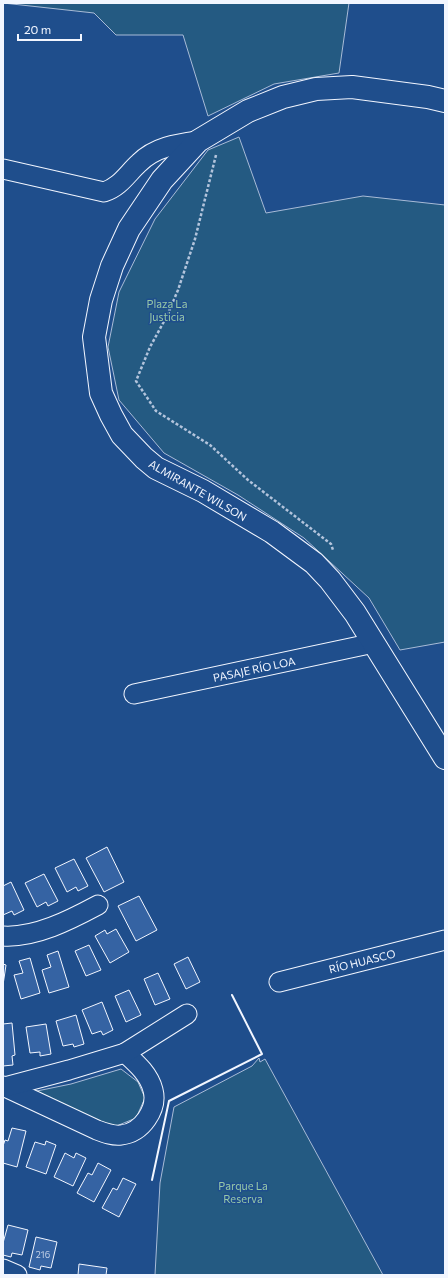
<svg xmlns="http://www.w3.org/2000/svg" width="448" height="1278" viewBox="0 0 448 1278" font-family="Commissioner,sans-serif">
<rect width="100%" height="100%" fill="#1f4e8c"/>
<g fill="#245a82" stroke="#a8bbd7">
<polygon points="3,3 349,3 339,73 274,84 208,116 183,35 116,35 94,13"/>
<polygon points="239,137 266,213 363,196 445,205 445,642 400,650 369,598 304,538 238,495 164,453 119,400 108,347 119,292 155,219 208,150"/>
<polygon points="259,1058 260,1062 265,1059 383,1275 155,1275 160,1183 174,1107 252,1066"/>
<polygon points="121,1069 138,1082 145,1098 136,1118 114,1127 32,1092 71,1084"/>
</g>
<g fill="#3563a3" stroke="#f2f6ff">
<polygon points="107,847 124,882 104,892 86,858"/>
<polygon points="74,859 88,886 78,891 76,887 67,892 55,868"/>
<polygon points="44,874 58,901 48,906 46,902 37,907 25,883"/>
<polygon points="11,882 24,910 14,915 12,911 3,915 3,886"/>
<polygon points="139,896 157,930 136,941 118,906"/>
<polygon points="116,929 129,952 110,963 95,936 105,930 107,934"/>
<polygon points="89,945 101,970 86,976 75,951"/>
<polygon points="58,951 69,987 49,993 42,970 51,967 47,955"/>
<polygon points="188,957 200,982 186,989 174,964"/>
<polygon points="30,958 40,993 21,999 14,975 23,973 19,961"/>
<polygon points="3,964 6,965 3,985"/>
<polygon points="158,973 170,999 155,1005 144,979"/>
<polygon points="129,990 141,1015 126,1022 115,996"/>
<polygon points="102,1002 113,1030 103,1035 101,1031 92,1034 82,1010"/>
<polygon points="76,1015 84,1044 74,1047 73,1044 63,1046 56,1021"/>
<polygon points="12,1023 15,1055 12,1056 13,1065 3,1066 3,1024"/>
<polygon points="46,1024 51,1054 40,1056 40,1052 30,1053 26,1027"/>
<polygon points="12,1128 26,1131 17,1167 3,1163 3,1146 5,1140 8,1141"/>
<polygon points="46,1141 56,1145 46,1174 26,1167 35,1142 45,1145"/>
<polygon points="65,1153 74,1158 76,1153 86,1158 73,1186 54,1177"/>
<polygon points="98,1163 111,1170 94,1202 77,1193 88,1173 92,1175"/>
<polygon points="123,1178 136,1184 119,1217 102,1208 113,1188 117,1190"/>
<polygon points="8,1225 28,1230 22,1255 12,1253 11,1257 3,1255 3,1243"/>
<polygon points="36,1237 57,1242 51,1268 41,1266 40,1270 29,1267"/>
<polygon points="79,1264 107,1268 106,1275 78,1275"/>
</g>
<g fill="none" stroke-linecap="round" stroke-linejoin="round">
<defs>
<g id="minor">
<path d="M3 169 104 192C120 187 127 174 139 163 155 147 176 144 198 141"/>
<polyline points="134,694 374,643"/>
<path d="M3 936C35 938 70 920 98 905"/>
<polyline points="279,982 445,940"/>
<path d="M3 1086 97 1130C105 1133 113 1136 121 1135 142 1133 158 1109 153 1090 149 1074 136 1063 125 1053"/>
<polyline points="5,1087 69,1070 125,1053 187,1014"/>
<polyline points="3,1269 17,1275"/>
</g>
<polyline id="tertiary" points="445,101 428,97 352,87 316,89 283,97 248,111 198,141 162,180 129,229 112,266 101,300 94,337 101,393 111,415 122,435 144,458 156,468 203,491 272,532 314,563 330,580 355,613 445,758"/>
</defs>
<use href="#minor" stroke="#f2f6ff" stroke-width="21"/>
<use href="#tertiary" stroke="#f2f6ff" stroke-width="24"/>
<polyline stroke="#b3c4dc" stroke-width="2.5" stroke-dasharray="3 2" stroke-linecap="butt" points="216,155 195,239 178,290 167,316 150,347 136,381 156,411 210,445 248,480 331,544 333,550"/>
<use href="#minor" stroke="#1f4e8c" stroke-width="19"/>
<use href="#tertiary" stroke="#1f4e8c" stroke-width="22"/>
<polyline stroke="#f2f6ff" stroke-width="2" points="152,1180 169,1101 262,1054 232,995"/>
</g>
<g text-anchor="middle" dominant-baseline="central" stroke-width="3" stroke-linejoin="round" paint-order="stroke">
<g font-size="9" fill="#c3d1e8">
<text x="43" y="1254">216</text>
</g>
<g font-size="11" fill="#97c8a6" stroke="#1f4e8c">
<text x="167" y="303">Plaza La<tspan x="167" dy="13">Justicia</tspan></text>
<text x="243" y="1185">Parque La<tspan x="243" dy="13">Reserva</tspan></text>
</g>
<g font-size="11" fill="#f2f6ff" stroke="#1f4e8c">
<text transform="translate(198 490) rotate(30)">ALMIRANTE WILSON</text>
<text transform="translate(254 669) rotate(-12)">PASAJE RÍO LOA</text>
<text transform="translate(362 961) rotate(-14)">RÍO HUASCO</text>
</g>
</g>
<rect width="448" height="1278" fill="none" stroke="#f2f6ff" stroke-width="8"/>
<path d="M18 34v6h63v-6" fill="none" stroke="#f2f6ff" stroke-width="2"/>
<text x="24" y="34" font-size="12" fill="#f2f6ff" stroke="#1f4e8c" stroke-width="3" paint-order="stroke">20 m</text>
</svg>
